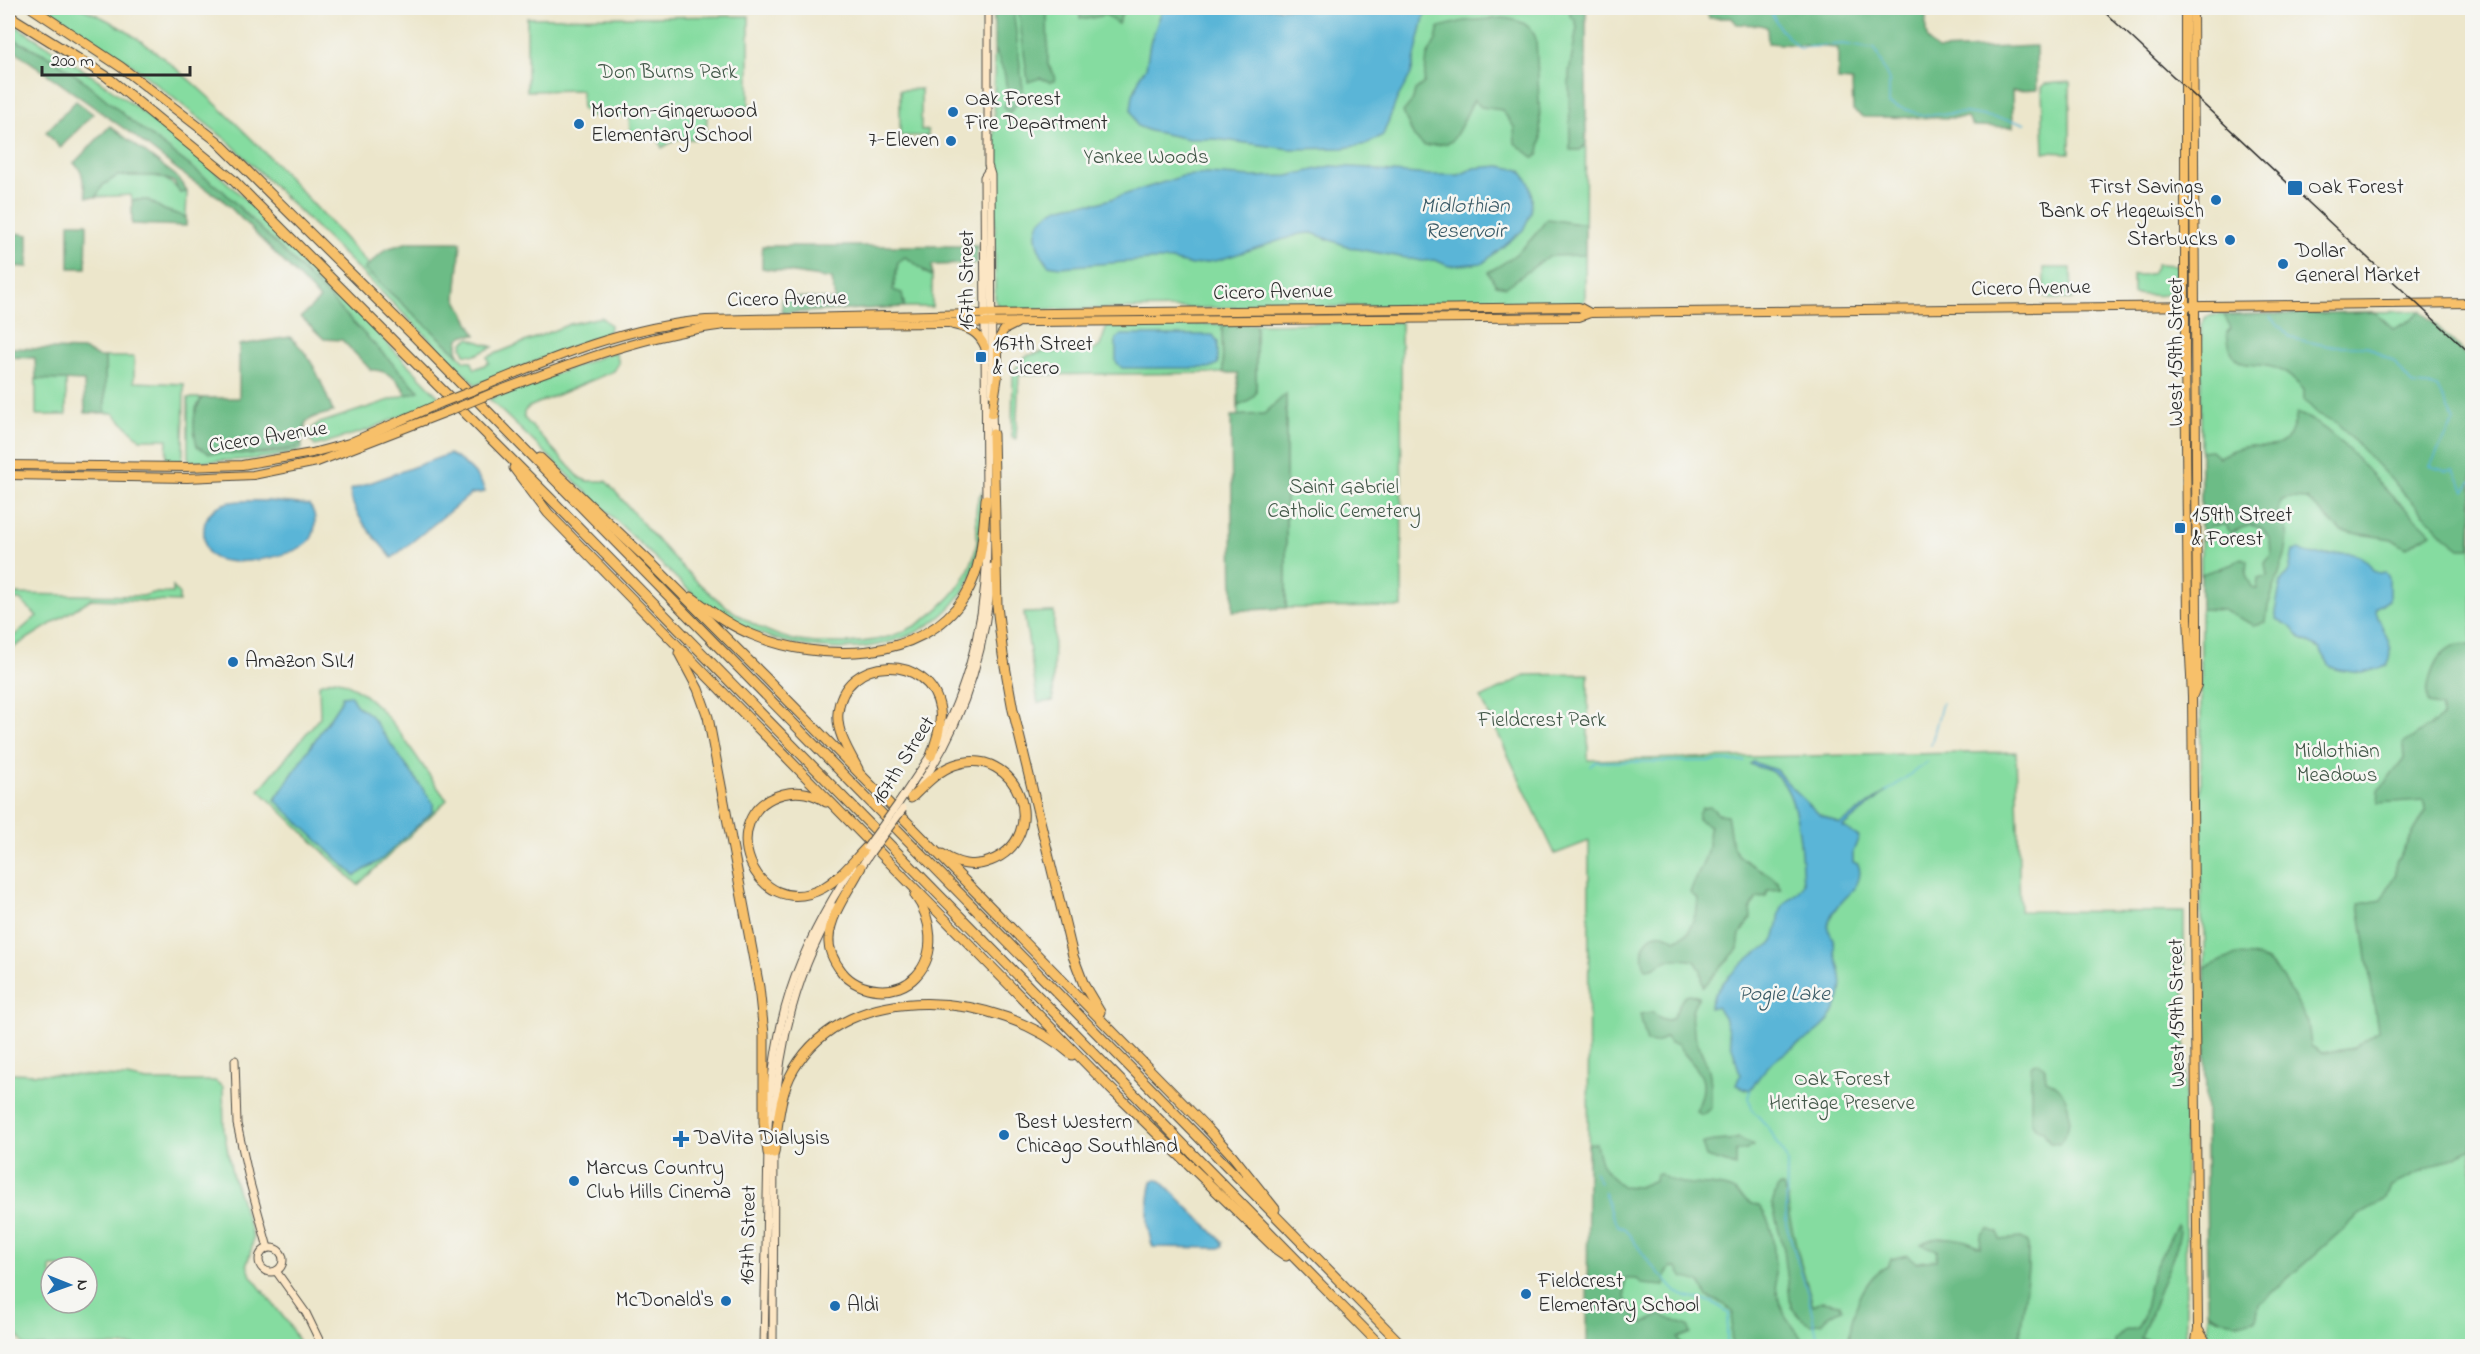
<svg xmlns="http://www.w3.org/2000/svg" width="2480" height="1354" viewBox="0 0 2480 1354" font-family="'Indie Flower',sans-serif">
<rect width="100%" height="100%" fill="#f6f6f2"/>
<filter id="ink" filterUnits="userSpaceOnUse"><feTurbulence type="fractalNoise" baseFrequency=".0167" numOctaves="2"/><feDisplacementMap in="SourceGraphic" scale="12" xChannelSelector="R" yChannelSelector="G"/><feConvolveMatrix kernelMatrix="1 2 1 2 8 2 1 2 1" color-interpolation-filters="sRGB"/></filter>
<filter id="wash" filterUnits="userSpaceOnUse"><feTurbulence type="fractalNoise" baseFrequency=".008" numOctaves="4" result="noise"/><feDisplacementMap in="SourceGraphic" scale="24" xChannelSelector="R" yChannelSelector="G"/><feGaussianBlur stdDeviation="1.35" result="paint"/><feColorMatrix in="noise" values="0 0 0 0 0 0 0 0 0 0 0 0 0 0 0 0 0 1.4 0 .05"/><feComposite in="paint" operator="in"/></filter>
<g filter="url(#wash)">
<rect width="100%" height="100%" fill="#ece6cb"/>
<g fill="#85dca0" stroke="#588466" stroke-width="1.5" fill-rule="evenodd">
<path d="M45 8C55 8 72 4 81 8 125 25 160 54 194 84 257 140 312 203 369 265L364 269 460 356 465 361H471L475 369 489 363 487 357 570 324 601 317 610 325 609 332 476 385 229 142 132 65Z"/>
<polygon points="994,8 1659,8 1586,9 1585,298 1582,304 1000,310 995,300"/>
<polygon points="749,16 749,114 707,114 706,139 677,139 662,148 656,133 630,133 629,116 591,116 591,110 582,110 581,90 527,91 527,18"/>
<path d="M8 21C78 65 147 111 210 167 291 239 365 321 441 399L368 430 315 446 310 440 311 430 317 424 418 391 327 295 223 191 135 124 84 81 50 57 19 42 8 33Z"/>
<polygon points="2070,82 2070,153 2044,152 2042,88 2045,84"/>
<polygon points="921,89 921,130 928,130 928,136 900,136 900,90"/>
<path d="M117 176C141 176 166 170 180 193L187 192 186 217 164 210 148 200H132L131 195 96 197 103 185Z"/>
<polygon points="905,257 920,265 924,272 932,276 932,307 904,307 904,301 893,291 898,262"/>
<path d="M2157 264 2178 265 2175 291C2164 299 2146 294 2133 294V275C2145 275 2153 276 2157 264Z"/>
<polygon points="2044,268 2071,268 2072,299 2049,299 2044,296"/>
<polygon points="2421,311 2472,360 2472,1346 2208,1346 2205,930 2201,919 2201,325 2206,317 2215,315"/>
<polygon points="1401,322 1402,607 1286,608 1286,395 1264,414 1238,416 1238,406 1249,401 1256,393 1256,324"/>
<polygon points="1222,324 1223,373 1019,375 1016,439 1012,437 1013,372 1026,356 1043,352 1093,351 1100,346 1107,326"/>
<polygon points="469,338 493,347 475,355 465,354 462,347 463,343"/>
<path d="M613 352 616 354 619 363 614 371 529 407 524 412V418L580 478 587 481H606C655 536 716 620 790 639 808 644 827 643 845 643 890 642 919 630 950 597 964 582 975 561 977 540 978 524 972 505 982 492 983 509 980 553 974 569 944 650 841 662 769 637 742 628 719 614 696 597L489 399Z"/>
<polygon points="105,357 134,357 134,382 184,384 183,454 182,460 179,462 166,463 167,439 140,439 113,413 105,413"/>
<polygon points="36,379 66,380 66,415 36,415"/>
<path d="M188 398H202L196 408 233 453C254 454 285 456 302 443V449C278 461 220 460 191 462L188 457Z"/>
<polygon points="173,587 179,594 179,602 91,599 8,651 8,636 15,635 37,616 20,600 8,600 8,594 143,596 152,593 173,593"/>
<polygon points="1054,612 1053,701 1038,703 1024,613"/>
<polygon points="1588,674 1588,760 2016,752 2020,911 2184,912 2186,1346 1591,1346 1588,1233 1589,841 1555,854 1481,698 1527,675"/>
<path d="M335 679C385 694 416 761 447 800L358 885 259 790 320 717 319 684ZM341 701 356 705 370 715 275 800Z"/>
<path d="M8 1073 127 1077 147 1081H215L223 1087 224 1131 232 1174 253 1237 252 1247 247 1264 251 1276 288 1323 301 1346H24L8 1318ZM51 1267H87V1303H51Z"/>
</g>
<g fill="#6cbc86" stroke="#4c7458" stroke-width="1.5">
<path d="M994 8H1013L1025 105 1018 102 1010 112 1005 110 1004 106 1013 94C1003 88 1007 81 1004 72 1001 66 999 61 997 54L995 51Z"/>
<polygon points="1018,8 1049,8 1047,9 1048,65 1055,76 1054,81 1050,82 1040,78 1028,82"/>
<polygon points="1079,8 1124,8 1118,24 1106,15 1086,19 1080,18"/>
<polygon points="1570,8 1659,8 1586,9 1586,144 1580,150 1570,150 1569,73 1577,27 1575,20 1570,16"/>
<path d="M1705 8H1969L1967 13 1926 14C1926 31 1923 40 1938 50L2036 46 2037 90 2012 91 2013 127 1973 126 1967 118 1863 117 1853 110 1852 81 1838 80V48L1768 43 1767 27 1760 25 1737 24 1732 18H1709Z"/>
<path d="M1503 18C1518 20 1531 23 1536 39L1541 139 1539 154 1534 158 1515 143 1514 127 1502 110 1481 107 1474 100C1468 109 1457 139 1450 142 1443 145 1432 145 1425 146L1414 137 1403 112 1413 100 1415 90 1424 83 1427 56 1436 40 1439 27 1464 21Z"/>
<path d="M8 33 19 42 50 57 84 81 135 124 223 191 327 295 419 391 407 395C400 381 387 369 371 370L342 340 324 339 301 317 320 299 221 198 191 180 133 135 8 46Z"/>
<polygon points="76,101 93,114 60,148 46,132"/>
<polygon points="110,126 175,175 183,184 187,192 180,193 174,182 159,176 117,176 103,185 96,197 87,197 81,171 74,163"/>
<polygon points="132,200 148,200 164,210 186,217 186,226 132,224"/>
<path d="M1547 219C1561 220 1571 225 1585 223V255L1549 256 1506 287 1496 285 1488 272C1514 259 1531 242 1547 219Z"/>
<polygon points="69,223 87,223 86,268 69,268"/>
<polygon points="8,232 28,235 28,267 8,266"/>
<polygon points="409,242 461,242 456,298 476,335 465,335 459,339 457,350 460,356 364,269 386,249"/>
<path d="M762 246H977V264L932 265V276C922 271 917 263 905 257L898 262 893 290 902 293 904 307 782 313V296L835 300 832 279 762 268Z"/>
<path d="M2421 311 2472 360V520L2470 548H2460L2446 537 2337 423 2318 414 2304 400V390C2298 384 2290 375 2282 371 2255 356 2232 380 2227 332L2231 328 2224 315 2375 312 2394 329 2411 320Z"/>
<polygon points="1222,324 1256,324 1256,393 1249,401 1238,406 1238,373 1223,373"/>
<path d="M290 337C313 356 322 384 333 412L314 417 306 422 302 443 295 448 253 454 209 453 197 446C193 428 191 415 202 398H239V345Z"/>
<polygon points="8,348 85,350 98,357 105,357 105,413 85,413 84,381 36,379 35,358 8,357"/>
<polygon points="1286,394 1286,608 1233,611 1231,416 1264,414"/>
<path d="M2297 413C2339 429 2369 476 2401 505 2411 514 2422 523 2431 533L2406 548 2392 539 2341 531 2307 499 2289 498 2282 500 2277 511 2284 521 2288 536 2285 556 2268 606 2266 622 2254 625 2223 610 2201 609V574L2233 564 2241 558 2247 560 2246 574 2252 587 2257 589 2258 579 2267 576 2265 563 2271 555 2270 540 2262 528 2250 525 2230 533 2226 525 2209 526 2207 538 2201 540V451L2211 450 2219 457C2228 452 2239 447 2250 446 2264 445 2277 451 2289 436 2293 430 2295 420 2297 413Z"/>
<path d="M2469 644 2472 648V1148L2391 1186 2386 1199 2359 1215 2259 1304 2256 1320C2236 1324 2225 1322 2207 1312L2205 968 2236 955 2254 956 2267 961 2283 978 2308 1022 2311 1046 2322 1053 2353 1048 2378 1031 2359 904 2381 900 2396 874V862L2426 811 2423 800 2378 803 2379 790 2404 758 2403 744 2442 717V707L2428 704C2425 686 2434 653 2454 646 2459 645 2464 645 2469 644Z"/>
<path d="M1711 807 1718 814 1727 815C1730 826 1729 839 1734 849 1745 868 1774 869 1781 889L1768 890 1766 896 1757 898 1750 909 1751 918 1740 934 1738 949 1703 987 1701 970 1695 961C1683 959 1670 957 1660 964 1654 968 1653 968 1646 969 1635 947 1652 922 1675 940L1688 933 1697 910 1698 899 1690 893C1695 877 1706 863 1708 846 1709 839 1707 834 1710 826L1698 819V813L1702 808Z"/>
<path d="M1689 994 1699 997C1680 1019 1702 1048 1709 1071 1712 1083 1711 1095 1711 1108L1702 1115 1696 1111C1714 1074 1695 1071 1677 1044L1670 1043 1666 1037 1656 1043 1647 1042 1640 1014 1651 1012C1656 1014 1659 1018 1664 1019 1678 1025 1675 999 1689 994Z"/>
<path d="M2039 1062 2045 1069 2046 1080C2072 1089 2075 1125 2060 1144L2050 1143 2043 1131 2035 1128 2031 1122V1065Z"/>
<path d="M1739 1138 1753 1146 1746 1150 1736 1151V1166L1706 1157 1702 1144C1713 1139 1727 1142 1739 1138Z"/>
<path d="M1596 1143C1599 1164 1606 1174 1622 1186L1638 1187 1655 1180 1656 1174H1660C1679 1189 1708 1181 1730 1189 1743 1194 1745 1204 1759 1206 1784 1235 1767 1277 1783 1311 1788 1323 1799 1330 1805 1346H1732L1731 1332 1733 1312 1725 1305 1706 1296C1701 1277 1697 1282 1682 1277L1677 1268 1671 1267 1666 1274 1664 1286 1642 1284 1637 1279H1626C1622 1299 1627 1310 1643 1324L1660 1315 1688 1326 1691 1333 1678 1338 1682 1346H1587L1588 1144Z"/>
<polygon points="1778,1186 1783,1186 1788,1199 1789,1216 1798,1253 1813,1305 1822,1301 1840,1304 1842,1309 1828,1316 1821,1323 1810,1324 1802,1319 1791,1306 1784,1250 1772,1204"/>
<path d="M2177 1225 2180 1231 2177 1246 2141 1338C2155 1346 2173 1337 2185 1346H2115V1340L2124 1331 2137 1328 2143 1318 2153 1271Z"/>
<path d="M1988 1229 1998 1233 2000 1240 2021 1238 2028 1242V1269L2019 1346H1849C1849 1319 1862 1277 1888 1266L1891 1259 1907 1255 1916 1262 1936 1260 1937 1250 1921 1244C1937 1233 1964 1238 1980 1247L1981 1236Z"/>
</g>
<g fill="#5ab5d7" stroke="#427081" stroke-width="1.5">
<polygon points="1163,8 1428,8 1425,13 1411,74 1397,99 1383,135 1368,144 1343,148 1290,149 1216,139 1189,139 1150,131 1137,126 1131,110 1133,95 1141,74 1146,68 1150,43"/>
<path d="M1331 166 1369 168 1380 171 1430 175H1459L1474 168 1500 166 1520 170 1529 182 1532 198 1531 213 1523 230 1483 263 1449 266 1435 260 1422 261 1352 248 1312 233 1300 234 1219 260 1192 265 1171 260H1150L1060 267 1048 265C1015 218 1056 202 1098 203L1183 176 1207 174 1252 177 1288 176Z"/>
<polygon points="1121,335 1213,335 1218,342 1218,364 1210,368 1122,368 1116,362 1116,339"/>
<path d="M449 454C462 460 482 477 485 492L471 494 392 558C377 539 351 515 350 490Z"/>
<path d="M269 501 309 505C314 510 315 515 315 522 315 530 314 538 307 543 292 557 226 570 210 555 205 551 205 544 204 538 204 531 203 526 206 520 216 496 247 501 269 501Z"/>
<path d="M2299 550C2321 565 2358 537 2373 571L2379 573 2385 572 2389 577V600L2376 608C2376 625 2400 646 2387 666L2362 673 2338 670 2330 666 2320 649 2301 639 2290 626 2277 619 2275 612 2281 581 2289 571 2293 551Z"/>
<polygon points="350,695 356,705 370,715 433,803 433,811 382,859 355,876 275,800 341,701 342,696"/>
<path d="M1753 762 1776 770 1795 791 1819 814 1840 824 1886 792 1843 827 1859 837 1853 852V862L1858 864C1868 888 1835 900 1829 921 1826 931 1833 935 1834 943 1835 946 1834 949 1835 952 1838 968 1845 978 1840 997 1830 1035 1799 1040 1773 1062 1763 1070 1757 1080 1750 1090L1736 1085 1740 1075 1724 1017 1717 1006 1709 1008C1713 988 1737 968 1753 955 1758 951 1767 948 1772 942 1780 931 1777 917 1782 907 1788 897 1798 896 1803 884 1801 855 1801 790 1772 772 1766 768 1757 768 1750 764Z"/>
<path d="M1156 1179 1161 1181 1223 1242V1246L1220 1248 1153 1247C1145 1229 1148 1200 1152 1181Z"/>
</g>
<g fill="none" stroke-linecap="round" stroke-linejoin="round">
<g stroke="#5ab5d7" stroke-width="1.5">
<polyline points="1768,8 1781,30 1799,48 1843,44 1875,49 1889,81 1889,104 1923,115 1966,113 2025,123"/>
<polyline points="2271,317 2291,338 2328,346 2366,346 2394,362 2413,385 2437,387 2454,421 2430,466 2445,471 2454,470 2465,491 2472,481"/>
<polyline points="1931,745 1942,703"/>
<polyline points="1590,766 1596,762 1744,761"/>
<polyline points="1886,792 1927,762"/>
<polyline points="1750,1090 1748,1098 1753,1111 1769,1128 1787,1160 1786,1224 1808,1294 1819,1346"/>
<polyline points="1594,1171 1600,1183"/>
<polyline points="1604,1191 1611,1214 1617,1225 1625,1229 1649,1262 1676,1292 1686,1297 1712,1302 1730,1313 1727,1325 1727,1346"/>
</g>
</g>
</g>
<g filter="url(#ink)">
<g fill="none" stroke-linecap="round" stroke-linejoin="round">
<defs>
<g id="secondary">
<polyline points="988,8 988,165 991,175 992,394"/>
<polyline points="992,411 993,439"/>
<polyline points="986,503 984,177 988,171"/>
<path d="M939 741C973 677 988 604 987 532"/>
<path d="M919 787C965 721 987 647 992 567"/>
<polyline points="898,804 932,753"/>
<polyline points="859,870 871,852"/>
<polyline points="235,1060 237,1124 250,1183 268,1248"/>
<path d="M775 1116C779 1042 797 971 835 907"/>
<path d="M768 1128C773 1021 794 956 853 866"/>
<circle cx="271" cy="1260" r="12"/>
<polyline points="276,1271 306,1313 322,1346"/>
<polyline points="764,1346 768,1148"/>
<polyline points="773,1346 774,1148"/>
</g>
<g id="primary">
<polyline points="2185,8 2185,353 2188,618 2192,696 2198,1329 2195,1346"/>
<polyline points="2193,8 2197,618 2197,685 2193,695"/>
<path d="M953 325C969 329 978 331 985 347"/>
<path d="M482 387C554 357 628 326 706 320L974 314 1579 307 1590 313"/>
<path d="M490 394C567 365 642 335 725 325L1579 317 1590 313 2472 303"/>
<polyline points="992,414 998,375 998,340 1004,330 1016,324"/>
<polyline points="8,465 187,467 242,465 312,453 349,443 441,403"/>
<polyline points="8,475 187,478 253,475 317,462 449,411"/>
<polyline points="2198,1329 2205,1340 2205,1346"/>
</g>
<g id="highway">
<polyline points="32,8 121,67 217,141 415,337 1403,1346"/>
<polyline points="8,15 106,76 232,179 549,497 1381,1346"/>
<polyline points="993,434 997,606 1003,655 1013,710 1073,956 1084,985 1100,1012"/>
<polyline points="540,458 650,562 765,677 1205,1126 1232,1155 1275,1209"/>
<polyline points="514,468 548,513 582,548 1114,1092"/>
<path d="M691 597C711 611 730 626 753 635 819 662 922 664 965 596 983 567 983 532 986 499"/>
<polyline points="679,653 698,689 708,717 759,987 764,1034 764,1122 768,1153"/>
<path d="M858 769C849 752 836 732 838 713 843 654 931 652 940 710 942 726 936 741 931 756"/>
<path d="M911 798C924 786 937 771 954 765 1018 743 1053 837 990 861 974 868 956 864 942 854"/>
<path d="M826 802C814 793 798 790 783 794 712 813 754 925 823 888 841 878 853 861 867 847"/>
<path d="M861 867C850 889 830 914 829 938 828 950 835 963 842 972 859 993 897 997 916 976 937 954 932 918 915 895"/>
<polyline points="1110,1088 1276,1249 1286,1256"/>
<path d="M774 1153C778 1124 779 1094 794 1069 849 976 1001 992 1072 1055"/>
</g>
</defs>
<use href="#secondary" stroke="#484743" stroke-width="9"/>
<use href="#primary" stroke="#484743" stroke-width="10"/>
<use href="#highway" stroke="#484743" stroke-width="11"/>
<use href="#secondary" stroke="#fce6c4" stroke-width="7"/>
<use href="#primary" stroke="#f7c06b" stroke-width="8"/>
<use href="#highway" stroke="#f7c06b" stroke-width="9"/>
<polyline stroke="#2b2b2b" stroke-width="1.5" points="2100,8 2472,355"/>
<defs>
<g id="secondary-bridge">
<polyline points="867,847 898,804"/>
<polyline points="871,852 903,809"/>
</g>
<g id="primary-bridge">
<polyline points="441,403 482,387"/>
<polyline points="449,411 490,394"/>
</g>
</defs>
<use href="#secondary-bridge" stroke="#484743" stroke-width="9" stroke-linecap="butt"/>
<use href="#primary-bridge" stroke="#484743" stroke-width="10" stroke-linecap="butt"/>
<use href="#secondary-bridge" stroke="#fce6c4" stroke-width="7"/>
<use href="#primary-bridge" stroke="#f7c06b" stroke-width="8"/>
</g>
</g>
<g fill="#1f6fb2" stroke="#f6f6f2" stroke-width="2">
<circle cx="953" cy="112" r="6"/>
<circle cx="579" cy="124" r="6"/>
<circle cx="951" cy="141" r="6"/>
<rect x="2287" y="180" width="16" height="16" rx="3"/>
<circle cx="2216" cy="200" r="6"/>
<circle cx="2230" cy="240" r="6"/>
<circle cx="2283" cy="264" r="6"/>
<rect x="975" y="351" width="12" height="12" rx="3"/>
<rect x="2174" y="522" width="12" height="12" rx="3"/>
<circle cx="233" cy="662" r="6"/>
<circle cx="1004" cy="1135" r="6"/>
<path d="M678 1130h6v6h6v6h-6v6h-6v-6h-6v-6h6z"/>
<circle cx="574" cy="1181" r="6"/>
<circle cx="1526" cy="1294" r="6"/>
<circle cx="726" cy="1301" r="6"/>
<circle cx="835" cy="1306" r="6"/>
</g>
<g text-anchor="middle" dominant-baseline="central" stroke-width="5" stroke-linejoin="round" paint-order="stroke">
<g font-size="21" fill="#425748" stroke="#f6f6f2">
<text x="668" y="73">Don Burns Park</text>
<text x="1146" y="158">Yankee Woods</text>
<text x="1344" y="488">Saint Gabriel<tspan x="1344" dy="24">Catholic Cemetery</tspan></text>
<text x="1542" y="721">Fieldcrest Park</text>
<text x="2337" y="752">Midlothian<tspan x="2337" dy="24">Meadows</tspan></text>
<text x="1842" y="1080">Oak Forest<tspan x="1842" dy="24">Heritage Preserve</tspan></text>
</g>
<g font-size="21" fill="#2b2b2b" stroke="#f6f6f2" text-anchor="start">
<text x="965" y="100">Oak Forest<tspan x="965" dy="24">Fire Department</tspan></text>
<text x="591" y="112">Morton-Gingerwood<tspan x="591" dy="24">Elementary School</tspan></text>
<text x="939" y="141" text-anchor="end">7-Eleven</text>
<text x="2204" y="188" text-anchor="end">First Savings<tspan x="2204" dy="24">Bank of Hegewisch</tspan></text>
<text x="2308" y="188">Oak Forest</text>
<text x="2218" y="240" text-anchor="end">Starbucks</text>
<text x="2295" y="252">Dollar<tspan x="2295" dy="24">General Market</tspan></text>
<text x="993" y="345">167th Street<tspan x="993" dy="24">&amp; Cicero</tspan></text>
<text x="2192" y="516">159th Street<tspan x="2192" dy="24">&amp; Forest</tspan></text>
<text x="245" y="662">Amazon SIL1</text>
<text x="1016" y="1123">Best Western<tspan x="1016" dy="24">Chicago Southland</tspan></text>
<text x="694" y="1139">DaVita Dialysis</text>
<text x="586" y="1169">Marcus Country<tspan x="586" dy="24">Club Hills Cinema</tspan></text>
<text x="1538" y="1282">Fieldcrest<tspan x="1538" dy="24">Elementary School</tspan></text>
<text x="714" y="1301" text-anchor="end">McDonald's</text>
<text x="847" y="1306">Aldi</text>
</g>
<g font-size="21" fill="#2b2b2b" stroke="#f6f6f2">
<text transform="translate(968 280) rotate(-90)">167th Street</text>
<text transform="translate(2031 289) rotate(-1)">Cicero Avenue</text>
<text transform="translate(1273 293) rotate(-1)">Cicero Avenue</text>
<text transform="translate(787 300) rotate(-1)">Cicero Avenue</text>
<text transform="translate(2177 352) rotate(-90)">West 159th Street</text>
<text transform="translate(268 438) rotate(-9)">Cicero Avenue</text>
<text transform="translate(904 761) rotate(-58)">167th Street</text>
<text transform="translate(2178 1013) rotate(-91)">West 159th Street</text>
<text transform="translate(749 1235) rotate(-89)">167th Street</text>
</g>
<g font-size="22" font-style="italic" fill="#3b5b67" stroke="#f6f6f2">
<text x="1465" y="207">Midlothian<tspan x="1465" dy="25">Reservoir</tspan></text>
<text x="1784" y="995">Pogie Lake</text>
</g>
</g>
<rect width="2480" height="1354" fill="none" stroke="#f6f6f2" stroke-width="30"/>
<g transform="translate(69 1285) rotate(91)"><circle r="28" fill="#f6f6f2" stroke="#a5a5a2" stroke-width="1.5"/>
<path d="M0-4.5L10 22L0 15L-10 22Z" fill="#1f6fb2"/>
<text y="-9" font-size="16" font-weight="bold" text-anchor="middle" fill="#2b2b2b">N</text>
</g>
<path d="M42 66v9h148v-9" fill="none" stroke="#2b2b2b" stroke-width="3"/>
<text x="51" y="66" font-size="18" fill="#2b2b2b" stroke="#f6f6f2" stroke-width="4.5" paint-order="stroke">200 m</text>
</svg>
